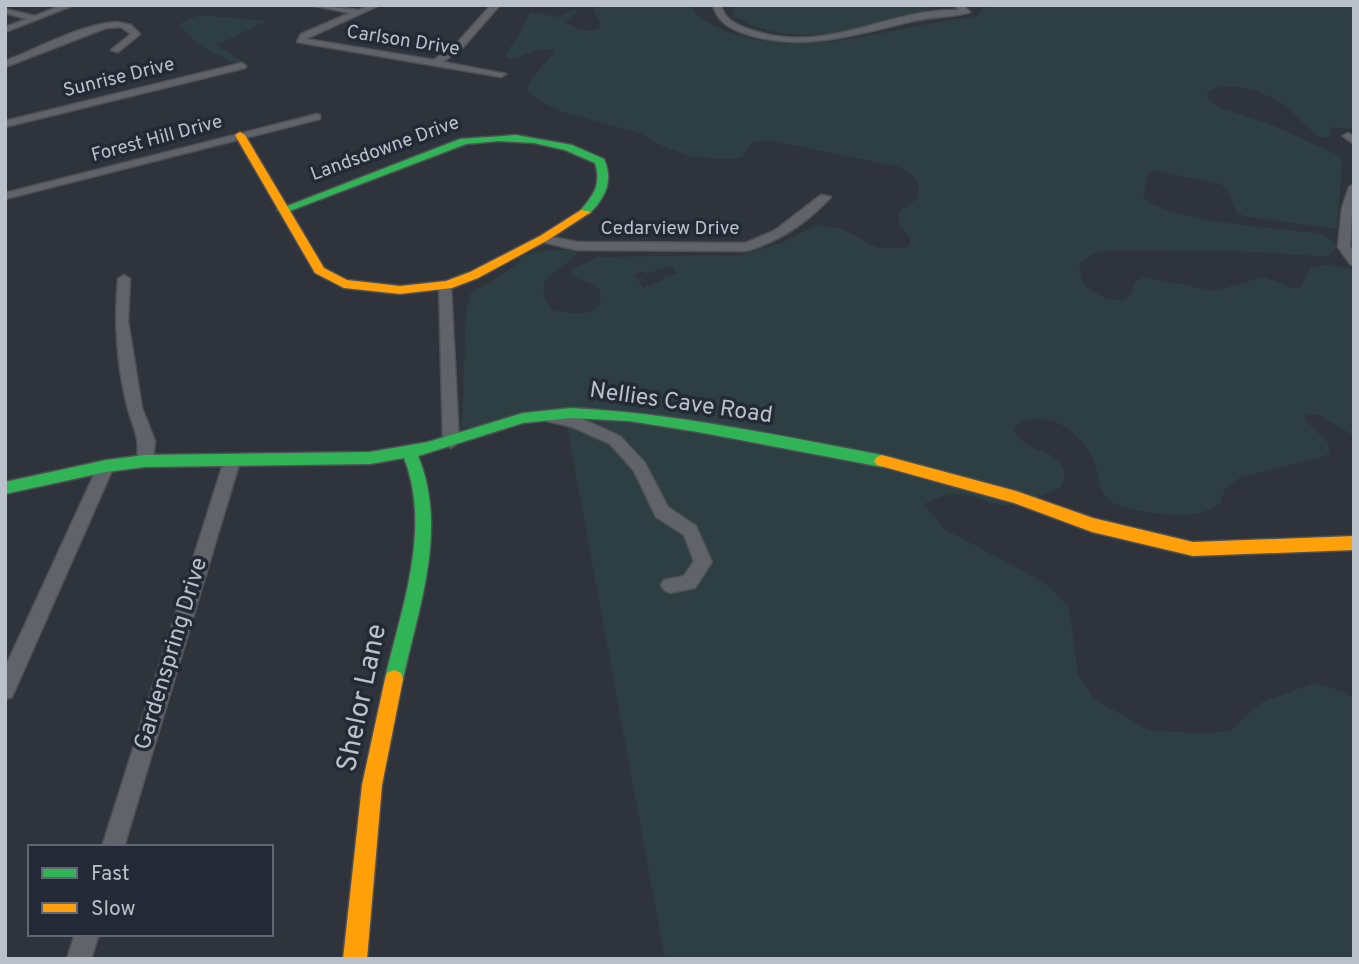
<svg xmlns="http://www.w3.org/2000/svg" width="1359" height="964" viewBox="0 0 1359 964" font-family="Overpass,sans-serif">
<rect width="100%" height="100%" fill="#2f343c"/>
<g fill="#2d3f42" fill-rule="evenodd">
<path d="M595 5H691C696 18 712 25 724 30 809 63 881 27 967 18L977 16 987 5H1354V129L1331 127 1329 137H1320C1307 129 1297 114 1283 104 1265 92 1223 76 1206 95L1218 107 1270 124 1340 156 1342 163 1337 229 1244 216 1236 212 1229 193 1221 184 1156 171 1148 172 1143 197C1168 222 1276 228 1315 233L1329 238 1336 246C1334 255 1328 256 1320 256L1236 251 1109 250 1091 255 1079 264 1082 283C1098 297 1130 314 1134 282L1144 277 1215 291 1263 277 1293 288 1301 287 1310 268 1329 264 1354 270V436L1319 414 1306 415 1305 420 1328 443 1330 452 1325 456 1239 478 1225 489 1220 504C1213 507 1207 511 1200 513 1183 518 1124 512 1110 501 1096 489 1100 471 1092 456 1082 437 1060 418 1037 419 1027 419 1019 421 1014 430 1026 455 1051 445 1063 468 1066 475 1065 482 1059 488 1056 491 1015 504 1008 505 993 506 976 495 960 494 946 494 936 498 924 504L944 529 1029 574 1051 588 1069 608 1078 674 1094 699 1148 730 1205 734 1230 731 1261 703 1313 683 1342 691 1354 699V959H665L567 426C538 415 510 428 482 436L462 426 466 312 470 294 516 265 524 255 547 250H573L577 254C559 272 529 277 551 310 572 314 611 321 598 286L578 279 569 271 598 257 741 255 784 242 815 225 842 229 878 248H905L910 244 911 237 900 227 898 213 918 198 919 182 906 170 899 167 774 141 753 142 743 156 733 159 691 157 660 145 642 134 559 111 537 99 527 90 532 78 554 53 552 50C531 46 524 60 507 59L505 54 519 35 530 12 558 17 575 10 578 12 565 22C576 29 587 34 599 28L600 21 593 10ZM672 265 677 273 662 277 664 280 643 288 634 274 644 271 646 274Z"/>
<path d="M734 5H937C889 31 778 52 733 14Z"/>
<polygon points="199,15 266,21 217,45 245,63 238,65 197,44 179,24"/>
</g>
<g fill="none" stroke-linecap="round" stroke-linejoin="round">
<defs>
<g id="street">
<polygon points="62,5 74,5 5,32 5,27 27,19 5,13 5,9 35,16"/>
<polygon points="310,5 359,10 369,5 380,5 306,39 434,60 458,42 491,5 500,5 464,46 443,62 506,74 501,77 297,42 301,34 350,13"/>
<path d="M713 5H721C724 19 735 24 748 29 828 57 885 8 959 10L954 5H963L970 12C963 16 930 17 918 20 859 33 803 54 743 33 729 28 717 21 713 5Z"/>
<path d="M117 22 131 25 140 34 118 52 111 50 131 34 121 27 106 28 5 67V61C42 47 78 25 117 22Z"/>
<polygon points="242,63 246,66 245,68 5,127 5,121"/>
<polygon points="317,114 320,115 320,119 5,199 5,193"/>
<polygon points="1348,133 1354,136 1354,144 1343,136"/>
<polygon points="1354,184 1350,247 1354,252 1354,265 1350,264 1338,247 1342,208 1349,187"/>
<path d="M821 195 831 197C808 222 778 242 746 251L577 250 538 241 536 239 542 235 577 242 745 243 774 231Z"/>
<path d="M124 275 130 279 128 321 142 408 155 441 153 461 145 467 137 461C140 436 134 431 128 409 117 367 114 322 118 279Z"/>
<polygon points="445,282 451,286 459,442 451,448 443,442 439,286"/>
<polygon points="552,412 580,418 620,436 645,463 668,507 696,526 712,562 695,588 670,593 664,590 661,585 664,580 684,576 694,561 684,535 656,517 634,471 610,444 572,427 547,421 545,417 547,413"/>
<polygon points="232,455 240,461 124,847 102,847 224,461"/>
<polygon points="106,460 114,466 12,697 5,699 5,668 98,466"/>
<polygon points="75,934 99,934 91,959 67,959"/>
</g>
<g id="fast">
<path d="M516 135 572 145 604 159C614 181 605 198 589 214L579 212C593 196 602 185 595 163L565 150 534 143 499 141 466 144 287 212 277 210 460 139Z"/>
<path d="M571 408C676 413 779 436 882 455L890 461 882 467 698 432 629 421 571 418 523 423 418 456C448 528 419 606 403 679L401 685 394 688 387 685 385 679C401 609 432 529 404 458L370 464 145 467 106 472 5 494V482L106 460 145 455 370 452 428 442 523 413Z"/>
</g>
<g id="slow">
<polygon points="240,132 245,135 324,268 347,280 400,286 446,281 470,272 540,236 581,210 591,212 548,240 478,278 452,288 400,294 344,288 315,273 235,135"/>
<polygon points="882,455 1016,491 1093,518 1193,542 1354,536 1354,550 1193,556 1092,532 1014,503 877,465 874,461 877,457"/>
<polygon points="394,670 401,673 403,679 382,785 367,959 343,959 362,785 385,679 387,673"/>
</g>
</defs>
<use href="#street" stroke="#4d5056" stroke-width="3"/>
<use href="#fast" stroke="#4d5056" stroke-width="3"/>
<use href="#slow" stroke="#4d5056" stroke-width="3"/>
<use href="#street" fill="#60636a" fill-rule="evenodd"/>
<use href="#fast" fill="#30b455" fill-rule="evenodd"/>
<use href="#slow" fill="#ff9f0a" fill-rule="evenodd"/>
</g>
<g text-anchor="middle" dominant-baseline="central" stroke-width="7" stroke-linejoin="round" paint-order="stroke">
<g font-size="19" fill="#bbc1cb" stroke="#232a36">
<text transform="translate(403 41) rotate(9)">Carlson Drive</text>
<text transform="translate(119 78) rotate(-14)">Sunrise Drive</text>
<text transform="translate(157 139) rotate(-15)">Forest Hill Drive</text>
<text transform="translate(385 149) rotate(-20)">Landsdowne Drive</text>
<text x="670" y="229">Cedarview Drive</text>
</g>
<g font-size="23" fill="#bbc1cb" stroke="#232a36">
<text transform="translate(681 404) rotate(8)">Nellies Cave Road</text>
<text transform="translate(172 654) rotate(-73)">Gardenspring Drive</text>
</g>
<g font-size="28" fill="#bbc1cb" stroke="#232a36">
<text transform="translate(363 698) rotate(-78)">Shelor Lane</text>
</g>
</g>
<rect width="1359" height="964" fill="none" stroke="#bbc1cb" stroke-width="14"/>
<rect x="28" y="845" width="245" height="91" fill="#232a36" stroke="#606672" stroke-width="2"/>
<rect x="42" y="868" width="35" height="10" fill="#30b455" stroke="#606672" stroke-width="2"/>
<text x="91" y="880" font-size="21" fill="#bbc1cb">Fast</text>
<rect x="42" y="903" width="35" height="10" fill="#ff9f0a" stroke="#606672" stroke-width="2"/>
<text x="91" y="915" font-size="21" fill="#bbc1cb">Slow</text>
</svg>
